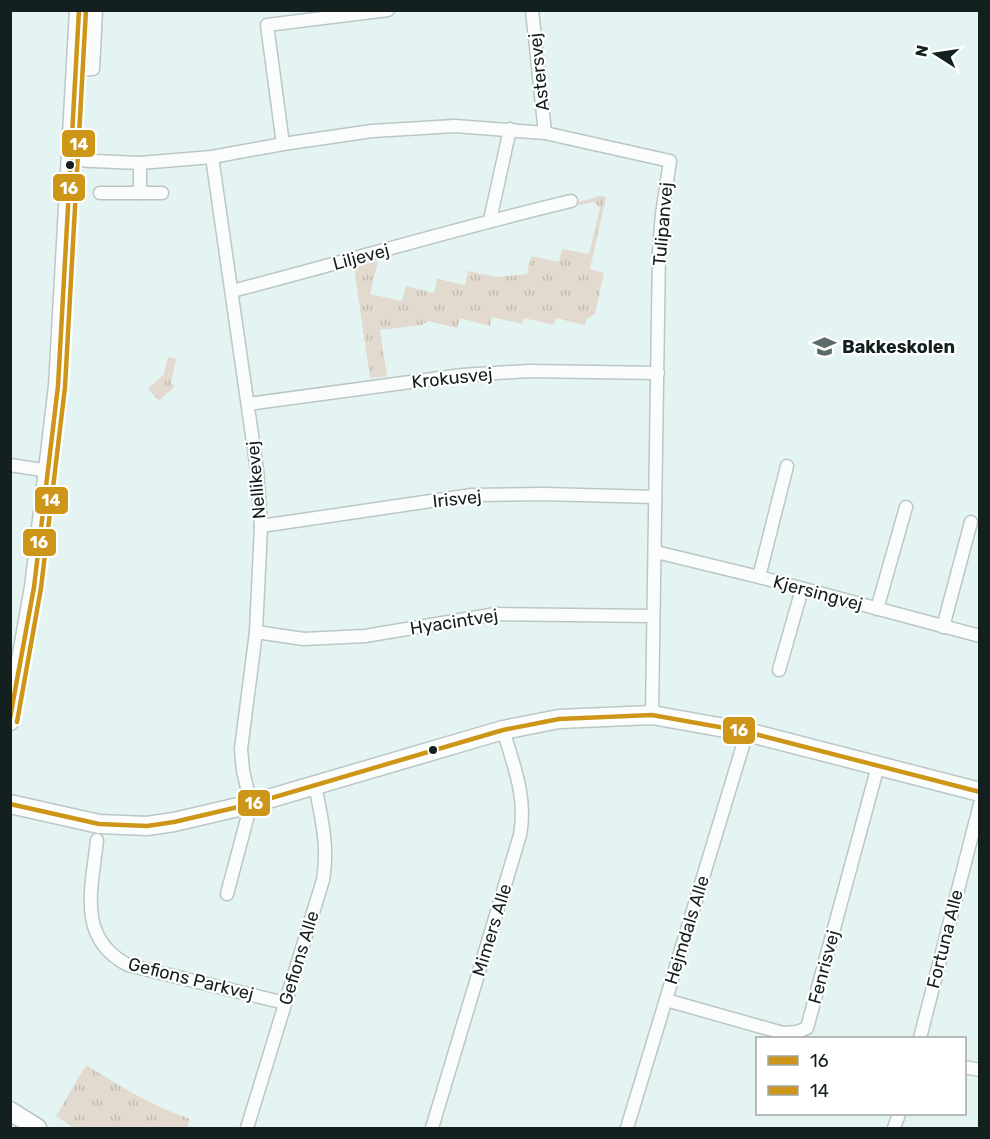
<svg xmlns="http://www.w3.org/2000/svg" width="990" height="1139" viewBox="0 0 990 1139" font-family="Rubik,sans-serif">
<defs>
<pattern id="grass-tufts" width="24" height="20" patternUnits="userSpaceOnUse" patternTransform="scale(1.5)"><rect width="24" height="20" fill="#e2dacf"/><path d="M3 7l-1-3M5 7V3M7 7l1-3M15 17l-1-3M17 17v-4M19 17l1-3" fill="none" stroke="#c1bbb1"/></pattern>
</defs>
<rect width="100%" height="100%" fill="#e3f4f3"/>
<g fill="url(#grass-tufts)">
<polygon points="600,196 606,197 590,269 604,273 595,314 587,319 585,325 556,318 554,325 524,318 522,324 492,317 490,326 460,318 457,328 428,321 422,325 380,330 387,376 370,378 354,267 378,261 370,294 402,301 406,286 434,293 437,279 465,285 468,271 497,277 527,274 531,256 559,262 562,249 589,254 600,208 594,202 579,205 578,202"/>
<polygon points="168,357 176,359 171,383 174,387 159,401 148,389 164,374"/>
<path d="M86 1065C120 1086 152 1106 190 1119L187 1128H74L56 1116Z"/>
</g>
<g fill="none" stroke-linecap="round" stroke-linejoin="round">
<defs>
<g id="street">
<polyline points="532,10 545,133"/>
<polyline points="76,70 93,69 96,10"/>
<polyline points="283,144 267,25 388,10"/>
<polyline points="212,157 257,470 261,526 256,632 241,749 243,771 251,804 227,894"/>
<polyline points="71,160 140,163 212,157 283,144 372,131 455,126 545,133 670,161 662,214 659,250 652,715"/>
<polyline points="140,163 140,193"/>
<polyline points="100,193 162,193"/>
<polyline points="490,220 510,129"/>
<path d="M232 291C345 262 457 228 571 201"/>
<polyline points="248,404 462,375 529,371 658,373"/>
<polyline points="10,465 49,471"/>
<polyline points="261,526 472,495 544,494 655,497"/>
<polyline points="656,552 759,577 980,636"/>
<polyline points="759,577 787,466"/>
<polyline points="877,609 906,507"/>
<polyline points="943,627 971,522"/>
<polyline points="256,632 304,639 365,636 496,614 653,616"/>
<polyline points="779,670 802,589"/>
<path d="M97 840C92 888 76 938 128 965L285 1003"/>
<polyline points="666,1000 783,1033 797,1032 807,1028 878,766"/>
<polyline points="920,1038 980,804"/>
<polyline points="964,1067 980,1070"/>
<path d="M247 1128 323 880C329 846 321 817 315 784"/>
<path d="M432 1128 520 835C527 798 514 766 503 730"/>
<polyline points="627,1128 747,732"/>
<polyline points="894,1128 899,1114"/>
</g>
<g id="secondary">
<polyline points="10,721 34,587 58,386 79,10"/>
<polyline points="10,804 99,824 147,826 174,822 251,804 503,730 559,719 652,715 747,732 980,792"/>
<polyline points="10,1111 37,1128"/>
</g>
</defs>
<use href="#street" stroke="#bac7c6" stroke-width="15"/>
<use href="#secondary" stroke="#bac7c6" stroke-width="21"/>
<use href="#street" stroke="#fbfdfd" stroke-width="12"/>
<use href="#secondary" stroke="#fbfdfd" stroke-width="18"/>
<defs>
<g id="bus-1">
<polyline points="10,718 34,587 58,386 79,10"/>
<polyline points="10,804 99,824 147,826 174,822 251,804 503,730 559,719 652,715 747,732 980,792"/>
</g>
<polyline id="bus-2" points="17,722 41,588 65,387 86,10"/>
</defs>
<use href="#bus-1" stroke="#fff" stroke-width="9"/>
<use href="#bus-2" stroke="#fff" stroke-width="9"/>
<use href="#bus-1" stroke="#cd9618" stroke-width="4.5"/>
<use href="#bus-2" stroke="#cd9618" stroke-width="4.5"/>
</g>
<defs>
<symbol id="school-bare" viewBox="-9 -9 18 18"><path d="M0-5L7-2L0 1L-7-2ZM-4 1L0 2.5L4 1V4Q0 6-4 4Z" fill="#5c6a69" stroke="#fff" stroke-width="2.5" paint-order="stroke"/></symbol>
</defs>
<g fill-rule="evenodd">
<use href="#school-bare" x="808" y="330" width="33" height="33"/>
</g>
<g fill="#14201f" stroke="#fff" stroke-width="2">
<circle cx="70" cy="165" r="5"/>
<circle cx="433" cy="750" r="5"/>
</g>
<g text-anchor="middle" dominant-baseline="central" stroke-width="4.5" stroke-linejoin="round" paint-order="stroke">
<g font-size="18" fill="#14201f" stroke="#fff">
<text transform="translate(539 72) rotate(-96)">Astersvej</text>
<text transform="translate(663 224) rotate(-85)">Tulipanvej</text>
<text transform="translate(361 257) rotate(-15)">Liljevej</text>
<text transform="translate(452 378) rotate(-6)">Krokusvej</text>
<text transform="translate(256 480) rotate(-95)">Nellikevej</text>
<text transform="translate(457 499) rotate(-6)">Irisvej</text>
<text transform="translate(818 593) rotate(15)">Kjersingvej</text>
<text transform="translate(454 622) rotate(-9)">Hyacintvej</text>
<text transform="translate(492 930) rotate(-73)">Mimers Alle</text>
<text transform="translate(687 930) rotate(-73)">Hejmdals Alle</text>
<text transform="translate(945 939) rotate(-76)">Fortuna Alle</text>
<text transform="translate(299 958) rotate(-73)">Gefions Alle</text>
<text transform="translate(824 967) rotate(-75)">Fenrisvej</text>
<text transform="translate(191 979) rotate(14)">Gefions Parkvej</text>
</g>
<g font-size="18" font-weight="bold" fill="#14201f" stroke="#fff" text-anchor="start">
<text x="842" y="347">Bakkeskolen</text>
</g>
</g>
<g stroke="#fff" stroke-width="2">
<rect x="61" y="129" width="35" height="29" rx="6" fill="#cd9618"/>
<rect x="52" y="173" width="34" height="29" rx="6" fill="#cd9618"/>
<rect x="34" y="486" width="35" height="29" rx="6" fill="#cd9618"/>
<rect x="22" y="528" width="35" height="29" rx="6" fill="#cd9618"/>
<rect x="722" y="716" width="34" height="29" rx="6" fill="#cd9618"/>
<rect x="237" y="789" width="34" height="28" rx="6" fill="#cd9618"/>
</g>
<g font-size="16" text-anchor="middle" font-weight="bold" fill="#fff">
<text x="79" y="150">14</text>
<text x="69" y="194">16</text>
<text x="51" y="506">14</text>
<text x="39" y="548">16</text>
<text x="739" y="736">16</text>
<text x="254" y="809">16</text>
</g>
<rect width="990" height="1139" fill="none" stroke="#14201f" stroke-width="24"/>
<rect x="756" y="1037" width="210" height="78" fill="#ffffff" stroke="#a1a6a5" stroke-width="1.5"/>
<rect x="768" y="1056" width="30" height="9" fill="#cd9618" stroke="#a1a6a5" stroke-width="1.5"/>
<text x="810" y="1067" font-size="18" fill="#14201f">16</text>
<rect x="768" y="1086" width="30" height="9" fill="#cd9618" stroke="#a1a6a5" stroke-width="1.5"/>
<text x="810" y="1097" font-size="18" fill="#14201f">14</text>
<g transform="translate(936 54) rotate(282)" stroke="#ffffff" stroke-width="4.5" paint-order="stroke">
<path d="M0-4.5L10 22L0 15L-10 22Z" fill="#14201f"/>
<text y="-9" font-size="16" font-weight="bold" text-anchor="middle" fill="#14201f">N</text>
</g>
</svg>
